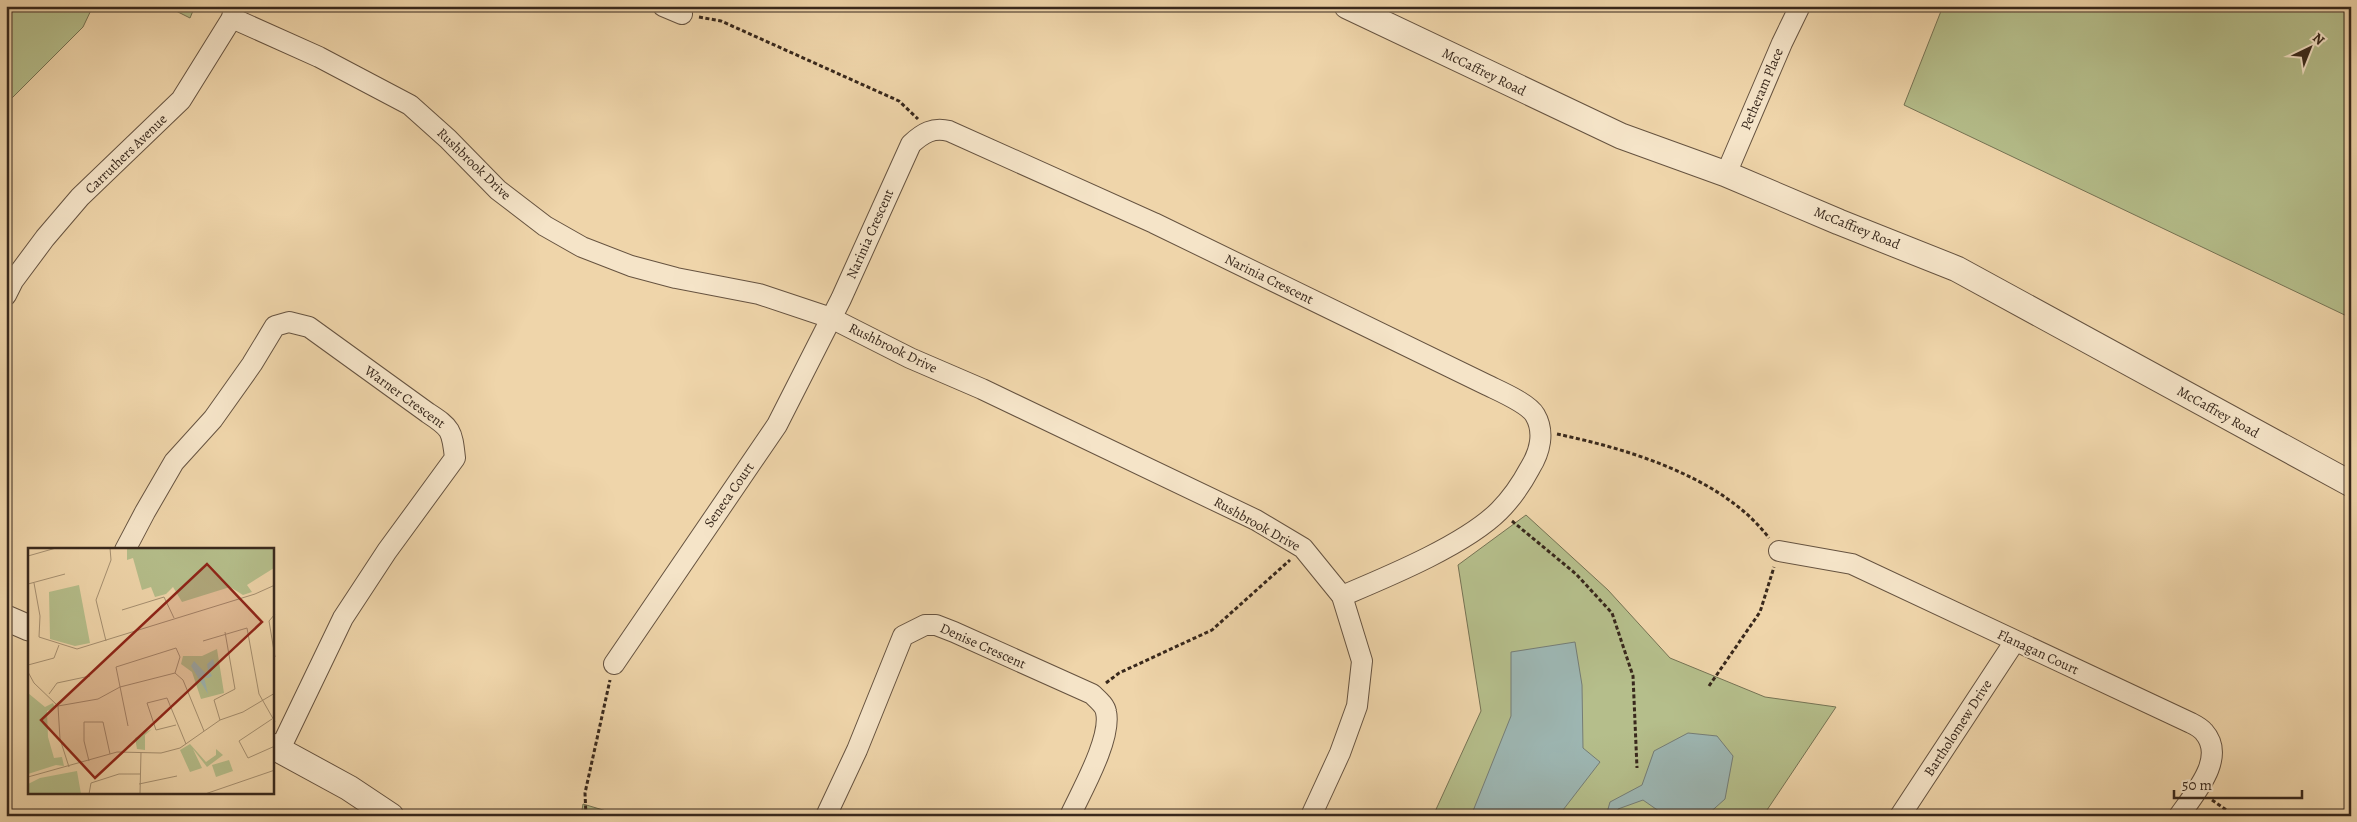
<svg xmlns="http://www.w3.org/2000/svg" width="2357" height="822" viewBox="0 0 2357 822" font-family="Alegreya,serif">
<rect width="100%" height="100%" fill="#efd5aa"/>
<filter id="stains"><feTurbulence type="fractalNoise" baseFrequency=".004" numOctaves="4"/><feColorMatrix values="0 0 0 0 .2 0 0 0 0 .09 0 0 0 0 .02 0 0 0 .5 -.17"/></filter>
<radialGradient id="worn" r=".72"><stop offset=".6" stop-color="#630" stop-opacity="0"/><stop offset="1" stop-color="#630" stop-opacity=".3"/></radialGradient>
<g fill="#b5be8b" stroke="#767354">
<polygon points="6,6 93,6 83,27 6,104"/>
<polygon points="166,6 195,6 190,18"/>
<polygon points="1943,6 2351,6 2351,318 1904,105"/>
<polygon points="1526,515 1608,590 1670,658 1765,697 1836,707 1763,816 1433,816 1481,711 1458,565"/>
<polygon points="583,804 623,816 581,816"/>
</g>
<g fill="#9db6b2" stroke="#757d76">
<polygon points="1575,642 1582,685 1583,748 1600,762 1563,810 1564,816 1471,816 1511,716 1511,652"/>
<polygon points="1688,733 1717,736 1733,756 1725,799 1706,816 1666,816 1643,800 1618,809 1617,816 1606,816 1610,802 1642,785 1654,751"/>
</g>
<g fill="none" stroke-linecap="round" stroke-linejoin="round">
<defs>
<g id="minor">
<polyline points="663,6 682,14"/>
<polyline points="232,18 319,57 410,105 448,139 498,190 545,226 582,247 631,266 676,278 759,294 831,318 910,358 982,389 1256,520 1303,548 1342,596 1362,661 1357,706 1340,753 1311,816"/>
<polyline points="1726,174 1782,43 1800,6"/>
<polyline points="6,295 13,281 45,238 80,197 181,100 232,18 234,6"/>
<path d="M125 550 145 512 174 462 213 419 252 364 275 326 289 322 309 327 428 413C451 428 452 430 455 458L387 551 343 618 280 749"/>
<path d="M1779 551 1852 564 2191 723C2195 725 2201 728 2204 732 2227 758 2194 794 2179 816"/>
<path d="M614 664 777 425 841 299 911 144C923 133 933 127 949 131L1154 223 1487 385C1499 391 1528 403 1535 415 1545 432 1540 452 1530 468 1522 483 1511 499 1499 511 1465 545 1387 577 1342 596"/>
<path d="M826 816 857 750 903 636 925 625H936L954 632 1092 694C1097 699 1105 705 1106 712 1112 738 1081 792 1070 816"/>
<polyline points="1900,816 2015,641"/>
</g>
<g id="tertiary">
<polyline points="1347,6 1621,136 1726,174 1839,222 1957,269 2351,484"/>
<polyline points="6,618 29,628"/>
<polyline points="272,746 349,788 391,816"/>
</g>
</defs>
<use href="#minor" stroke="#665340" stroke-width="22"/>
<use href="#tertiary" stroke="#665340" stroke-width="27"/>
<g stroke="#38281c" stroke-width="3" stroke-dasharray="4 2.5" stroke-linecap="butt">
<polyline points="699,17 721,21 899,101 918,119"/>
<path d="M1557 434C1628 449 1723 477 1769 538"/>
<polyline points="1512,521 1576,574 1612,613 1633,676 1637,768"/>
<polyline points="1106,683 1119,673 1212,630 1290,560"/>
<polyline points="1709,686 1760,612 1774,567"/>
<polyline points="2212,800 2235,816"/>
<polyline points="586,816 585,793 610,680"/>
</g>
<use href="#minor" stroke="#f5e4c8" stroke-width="20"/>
<use href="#tertiary" stroke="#f5e4c8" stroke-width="25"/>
</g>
<g text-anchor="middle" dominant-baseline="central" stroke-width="4.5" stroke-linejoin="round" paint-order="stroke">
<g font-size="14" fill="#38281c" stroke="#f5e4c8">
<text transform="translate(1484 72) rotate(26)">McCaffrey Road</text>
<text transform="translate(1762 89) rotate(-67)">Petheram Place</text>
<text transform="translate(126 154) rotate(-44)">Carruthers Avenue</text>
<text transform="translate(474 164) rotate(44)">Rushbrook Drive</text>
<text transform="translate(1857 228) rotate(22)">McCaffrey Road</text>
<text transform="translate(870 234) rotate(-66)">Narinia Crescent</text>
<text transform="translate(1269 279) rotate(26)">Narinia Crescent</text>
<text transform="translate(893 348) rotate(26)">Rushbrook Drive</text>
<text transform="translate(405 397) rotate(36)">Warner Crescent</text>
<text transform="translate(2218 412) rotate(29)">McCaffrey Road</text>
<text transform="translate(729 495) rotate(-55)">Seneca Court</text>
<text transform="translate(1257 524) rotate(29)">Rushbrook Drive</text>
<text transform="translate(983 646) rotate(24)">Denise Crescent</text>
<text transform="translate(2038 652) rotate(25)">Flanagan Court</text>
<text transform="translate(1958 728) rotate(-57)">Bartholomew Drive</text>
</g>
</g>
<g transform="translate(28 548)">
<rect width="246" height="246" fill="#efd5aa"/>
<path d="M99 0H246V20L219 37 224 44 215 47 202 39 154 54 145 39 138 46 127 49 123 39 114 42 105 10 99 12ZM51 37 62 95 47 98 22 91 21 44ZM189 101 196 145 173 151 164 124 153 116 155 108H174ZM0 145 17 159 25 155 27 160 19 163 20 189 26 210 34 209 36 218 28 217 0 226ZM124 181 117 187V202L109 201 107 190ZM162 196 178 214 188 207V201L195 207 179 219 165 201 174 220 162 224 152 202ZM201 212 205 223 188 229 184 217ZM49 223 53 246H0V236L12 230Z" fill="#b5be8b"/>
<path d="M185 111 187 118 181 122 184 128 180 130 176 129 180 146 163 118 166 113 181 129 179 116Z" fill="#9db6b2"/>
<path fill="none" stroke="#a69071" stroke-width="1" d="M0 8 28 0M6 35 12 68 11 89 49 101 227 46 247 37M0 36 37 26M94 62 136 49 146 70M247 66 241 73 247 109M78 93 68 52 83 12 82 0M175 93 219 80 231 146 247 174M0 117 26 110 31 97M0 124 6 135 30 158 32 191 41 219M21 146 29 135 62 128M30 158 70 151 92 139 147 125 155 132 176 183M244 171 211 193 220 210 247 198M192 172 186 152 207 141 197 84M148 177 128 182 119 155 139 150 158 196M100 178 88 119 148 100 152 109 147 125M61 213 56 193V174H75L82 206M0 229 89 204 133 205 152 200 192 172 215 164 247 145M111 236 149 228M61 246 63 235 91 226H112M112 246 113 204M177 246 247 222"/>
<path fill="#8f2418" fill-opacity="0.15" stroke="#8f2418" stroke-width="2.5" d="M179 16 234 74 67 230 13 172Z"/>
<rect width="246" height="246" fill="none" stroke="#38281c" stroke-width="2.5"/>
</g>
<rect width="2357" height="822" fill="none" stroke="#efd5aa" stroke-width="25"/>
<rect x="8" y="8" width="2342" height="807" fill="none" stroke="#38281c" stroke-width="2.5"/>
<rect x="12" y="12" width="2332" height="797" fill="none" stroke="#38281c"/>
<g transform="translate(2310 48) rotate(43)" stroke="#f5e4c8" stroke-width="4" paint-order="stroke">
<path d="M0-4L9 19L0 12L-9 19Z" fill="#38281c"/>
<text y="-8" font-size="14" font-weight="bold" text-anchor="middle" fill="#38281c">N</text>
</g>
<path d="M2174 790v8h128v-8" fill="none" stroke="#38281c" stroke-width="2.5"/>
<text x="2182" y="790" font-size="15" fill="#38281c" stroke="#f5e4c8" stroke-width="4" paint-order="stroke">50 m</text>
<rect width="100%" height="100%" filter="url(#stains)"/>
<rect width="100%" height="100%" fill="url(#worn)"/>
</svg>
